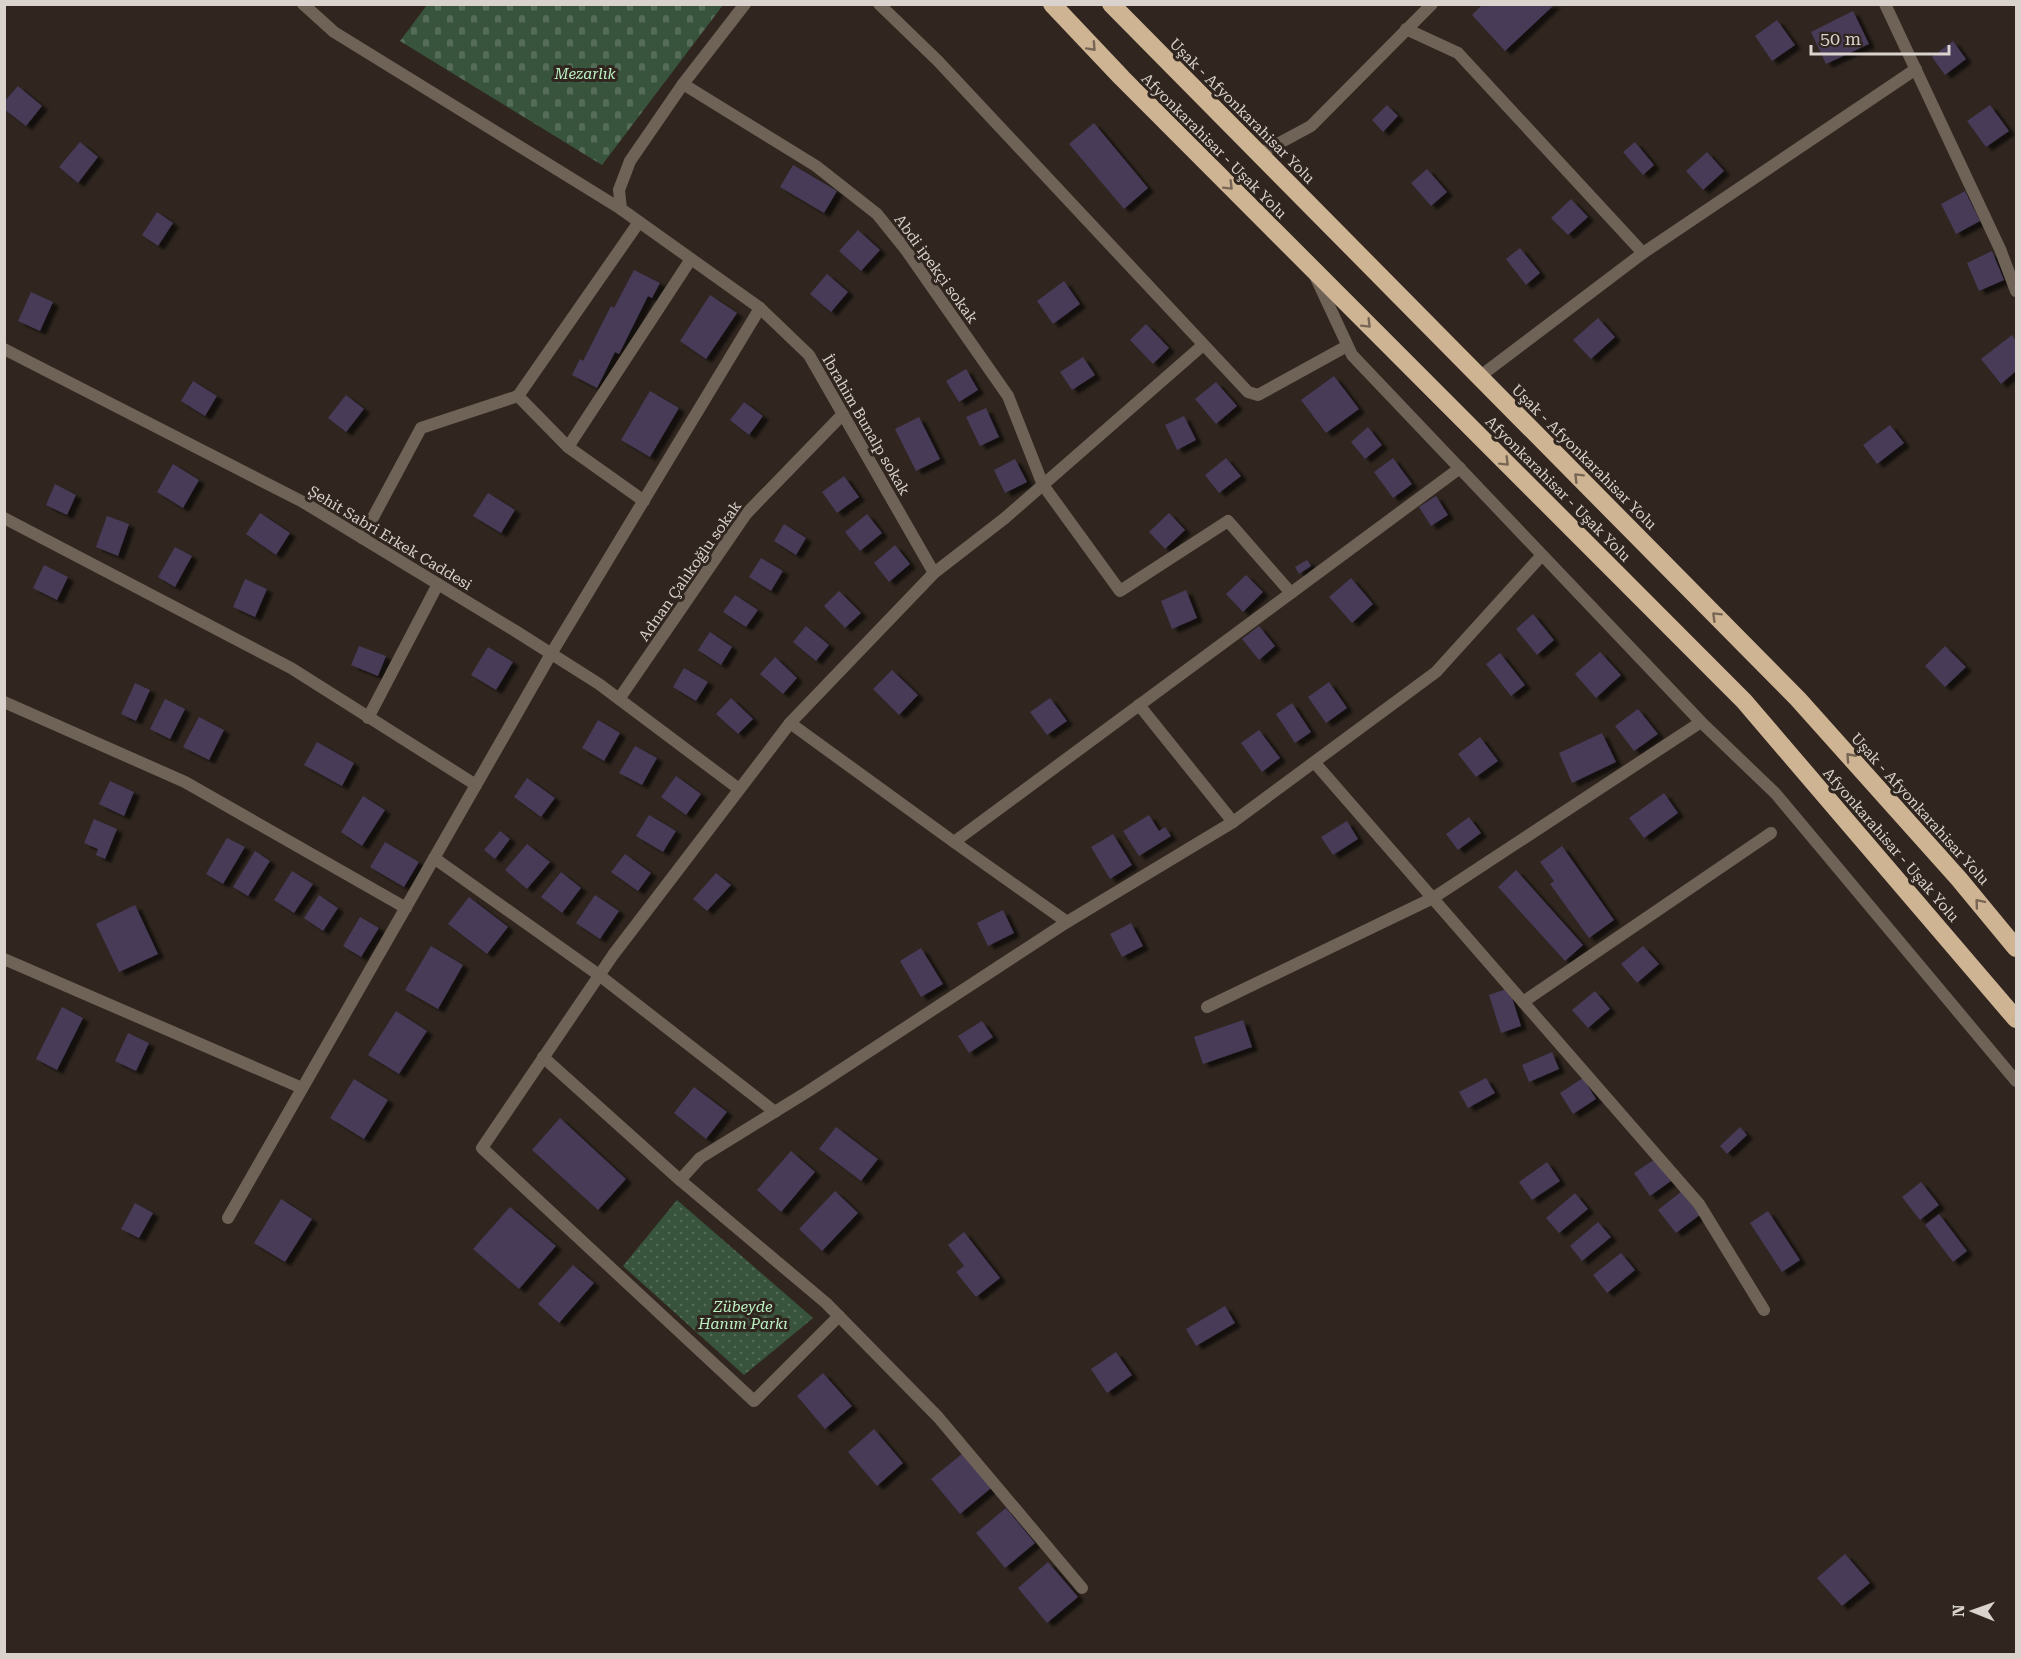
<svg xmlns="http://www.w3.org/2000/svg" width="2021" height="1659" viewBox="0 0 2021 1659" font-family="'Roboto Serif',serif">
<defs>
<pattern id="cemetery-stones" width="16" height="16" patternUnits="userSpaceOnUse" patternTransform="scale(1.5)"><rect width="16" height="16" fill="#38543d"/><path d="M2 7V4a2 2 0 0 1 4 0v3zM10 15v-3a2 2 0 0 1 4 0v3z" fill="#546c58"/></pattern>
<pattern id="park-dots" width="8" height="8" patternUnits="userSpaceOnUse" patternTransform="scale(1.5)"><rect width="8" height="8" fill="#38543d"/><path d="M2 2h.1M6 6h.1" fill="none" stroke="#546c58" stroke-width="1.8" stroke-linecap="round"/></pattern>
<filter id="shadow"><feDropShadow dx="6" dy="4" stdDeviation="1.5" flood-color="#0009"/></filter>
</defs>
<rect width="100%" height="100%" fill="#30261f"/>
<polygon fill="url(#cemetery-stones)" points="427,5 427,4 723,5 602,165 400,41"/>
<polygon fill="url(#park-dots)" points="677,1200 813,1318 744,1375 623,1266"/>
<g fill="#463a59" filter="url(#shadow)">
<polygon points="1483,4 1555,4 1505,51 1472,15"/>
<polygon points="1853,11 1869,44 1826,64 1811,32"/>
<polygon points="1777,20 1795,45 1772,61 1755,36"/>
<polygon points="1953,41 1966,59 1945,75 1932,57"/>
<polygon points="18,86 42,106 26,126 4,109 4,102"/>
<polygon points="1387,105 1398,116 1383,132 1372,120"/>
<polygon points="1990,105 2009,131 1986,147 1967,121"/>
<polygon points="1094,123 1148,188 1124,209 1069,144"/>
<polygon points="80,142 98,157 78,183 59,167"/>
<polygon points="1635,142 1654,165 1643,175 1623,152"/>
<polygon points="1707,152 1724,171 1703,190 1686,171"/>
<polygon points="793,165 837,191 824,213 780,187"/>
<polygon points="1427,169 1447,192 1431,206 1411,183"/>
<polygon points="1965,191 1980,221 1956,234 1941,204"/>
<polygon points="1571,199 1588,217 1568,235 1551,218"/>
<polygon points="157,212 173,223 158,246 142,235"/>
<polygon points="858,230 880,250 861,271 839,251"/>
<polygon points="1520,248 1540,273 1526,285 1506,259"/>
<polygon points="1992,251 2004,280 1979,291 1967,263"/>
<polygon points="634,270 660,283 652,298 648,296 619,354 615,352 597,388 572,375 580,359 583,361 611,306 614,308"/>
<polygon points="827,274 848,292 831,312 810,294"/>
<polygon points="1064,281 1080,304 1053,324 1037,301"/>
<polygon points="31,292 53,302 40,331 18,321"/>
<polygon points="710,295 737,313 706,359 680,341"/>
<polygon points="1598,318 1615,337 1591,359 1573,340"/>
<polygon points="1146,324 1169,348 1153,364 1130,340"/>
<polygon points="2012,335 2016,341 2016,371 2001,384 1981,359"/>
<polygon points="1083,357 1095,375 1072,390 1060,372"/>
<polygon points="966,369 978,390 959,402 946,381"/>
<polygon points="1334,376 1359,409 1326,433 1301,400"/>
<polygon points="193,381 217,396 205,416 181,401"/>
<polygon points="1216,382 1237,406 1216,424 1195,399"/>
<polygon points="650,391 679,408 650,457 621,440"/>
<polygon points="346,395 364,409 346,432 328,418"/>
<polygon points="744,402 763,416 749,435 730,420"/>
<polygon points="986,408 999,437 980,446 966,417"/>
<polygon points="1184,416 1196,440 1177,450 1165,425"/>
<polygon points="919,417 940,459 916,471 895,429"/>
<polygon points="1890,425 1904,443 1877,464 1863,445"/>
<polygon points="1368,427 1382,445 1365,459 1351,442"/>
<polygon points="1226,458 1241,476 1219,493 1205,475"/>
<polygon points="1393,458 1412,484 1393,498 1374,472"/>
<polygon points="1015,459 1027,482 1005,493 994,470"/>
<polygon points="173,464 199,480 183,508 157,492"/>
<polygon points="844,476 859,497 837,513 822,492"/>
<polygon points="55,484 76,495 67,515 46,505"/>
<polygon points="488,493 515,510 501,533 473,516"/>
<polygon points="1436,496 1448,515 1431,526 1419,507"/>
<polygon points="260,513 290,533 276,555 246,534"/>
<polygon points="1169,513 1185,530 1165,549 1149,532"/>
<polygon points="867,514 882,533 860,551 845,532"/>
<polygon points="107,516 129,524 118,556 96,547"/>
<polygon points="784,524 806,538 796,555 774,541"/>
<polygon points="895,545 910,564 889,582 874,563"/>
<polygon points="175,547 192,556 175,587 158,577"/>
<polygon points="761,558 783,571 771,591 749,577"/>
<polygon points="1307,560 1311,566 1299,574 1295,567"/>
<polygon points="44,565 68,577 57,600 33,588"/>
<polygon points="1246,575 1263,592 1243,612 1226,594"/>
<polygon points="1351,578 1373,604 1352,623 1329,597"/>
<polygon points="245,579 267,589 255,617 233,607"/>
<polygon points="1186,590 1197,618 1172,629 1161,601"/>
<polygon points="839,591 861,613 845,628 824,606"/>
<polygon points="735,595 758,610 746,627 723,612"/>
<polygon points="1533,614 1554,640 1537,655 1516,629"/>
<polygon points="806,626 829,645 816,661 793,642"/>
<polygon points="1259,626 1275,646 1259,660 1242,639"/>
<polygon points="710,632 732,647 721,665 698,650"/>
<polygon points="359,646 386,656 378,676 351,665"/>
<polygon points="1945,646 1966,667 1945,687 1925,666"/>
<polygon points="488,647 513,662 496,690 471,675"/>
<polygon points="1600,652 1621,675 1596,698 1575,674"/>
<polygon points="1500,653 1525,685 1511,696 1486,664"/>
<polygon points="775,657 797,678 783,694 760,674"/>
<polygon points="684,668 708,682 696,701 673,687"/>
<polygon points="892,670 918,695 899,715 873,689"/>
<polygon points="1329,682 1347,708 1326,723 1308,697"/>
<polygon points="135,683 150,690 136,721 121,714"/>
<polygon points="731,698 753,719 738,734 716,714"/>
<polygon points="1050,698 1067,721 1047,735 1030,712"/>
<polygon points="165,699 185,709 170,739 150,729"/>
<polygon points="1292,703 1311,732 1295,743 1276,714"/>
<polygon points="1638,709 1658,734 1634,751 1615,726"/>
<polygon points="199,717 224,730 209,760 183,747"/>
<polygon points="598,720 620,733 604,761 582,748"/>
<polygon points="1259,730 1280,758 1262,772 1241,743"/>
<polygon points="1602,733 1616,762 1572,783 1559,753"/>
<polygon points="1480,737 1498,761 1476,777 1458,754"/>
<polygon points="317,742 354,763 342,786 304,765"/>
<polygon points="635,746 657,758 642,785 619,773"/>
<polygon points="676,776 701,794 686,815 661,797"/>
<polygon points="527,778 555,798 541,817 514,797"/>
<polygon points="110,781 134,792 124,816 99,804"/>
<polygon points="1664,793 1678,813 1644,838 1629,818"/>
<polygon points="363,796 385,810 362,846 341,832"/>
<polygon points="649,815 676,831 663,852 636,836"/>
<polygon points="1149,815 1159,831 1165,827 1171,836 1139,856 1123,831"/>
<polygon points="1469,817 1481,833 1458,850 1446,834"/>
<polygon points="94,819 117,829 105,859 96,855 98,849 84,843"/>
<polygon points="1347,821 1358,839 1333,855 1321,837"/>
<polygon points="500,831 510,839 495,859 484,850"/>
<polygon points="1113,834 1132,865 1110,879 1091,847"/>
<polygon points="227,838 245,847 223,884 206,874"/>
<polygon points="385,842 419,862 404,887 370,867"/>
<polygon points="527,844 550,862 527,889 505,870"/>
<polygon points="1562,846 1614,920 1589,938 1550,884 1554,881 1540,862"/>
<polygon points="255,851 270,861 248,896 233,887"/>
<polygon points="625,854 651,873 638,891 611,872"/>
<polygon points="1516,870 1583,945 1565,961 1498,887"/>
<polygon points="292,871 313,884 294,913 274,900"/>
<polygon points="561,872 581,888 562,913 541,897"/>
<polygon points="716,873 731,885 707,911 693,899"/>
<polygon points="319,895 338,908 323,931 304,918"/>
<polygon points="595,895 619,911 600,939 576,923"/>
<polygon points="469,897 508,927 487,954 448,924"/>
<polygon points="135,905 158,954 119,972 96,924"/>
<polygon points="1003,910 1014,933 988,946 977,923"/>
<polygon points="360,917 379,928 361,957 343,946"/>
<polygon points="1131,923 1143,946 1122,957 1110,934"/>
<polygon points="431,946 463,965 438,1009 405,990"/>
<polygon points="1643,946 1659,964 1637,983 1621,964"/>
<polygon points="921,948 943,984 921,997 900,961"/>
<polygon points="1509,988 1521,1026 1501,1033 1489,995"/>
<polygon points="1595,991 1610,1009 1588,1028 1572,1010"/>
<polygon points="62,1007 83,1018 57,1070 36,1059"/>
<polygon points="396,1011 427,1031 399,1074 368,1055"/>
<polygon points="1243,1020 1252,1047 1203,1064 1194,1037"/>
<polygon points="982,1021 993,1037 969,1053 958,1036"/>
<polygon points="128,1033 149,1043 136,1071 115,1061"/>
<polygon points="1552,1052 1559,1069 1529,1082 1522,1065"/>
<polygon points="1486,1078 1495,1093 1468,1108 1459,1092"/>
<polygon points="1583,1078 1596,1099 1573,1114 1560,1093"/>
<polygon points="354,1079 388,1100 364,1139 330,1118"/>
<polygon points="694,1087 727,1112 706,1139 674,1113"/>
<polygon points="560,1118 626,1179 598,1210 532,1150"/>
<polygon points="836,1127 878,1159 861,1181 819,1149"/>
<polygon points="1740,1127 1747,1135 1727,1154 1720,1146"/>
<polygon points="791,1151 815,1172 781,1212 757,1190"/>
<polygon points="1655,1159 1671,1181 1650,1196 1634,1173"/>
<polygon points="1547,1162 1560,1181 1532,1200 1519,1182"/>
<polygon points="1921,1182 1939,1205 1920,1220 1902,1197"/>
<polygon points="835,1191 858,1213 822,1251 799,1229"/>
<polygon points="1682,1191 1701,1214 1676,1233 1658,1210"/>
<polygon points="1575,1193 1588,1209 1559,1233 1546,1218"/>
<polygon points="281,1199 312,1219 285,1262 254,1243"/>
<polygon points="135,1203 153,1213 139,1238 121,1229"/>
<polygon points="510,1207 556,1246 519,1289 473,1249"/>
<polygon points="1768,1211 1800,1260 1782,1272 1750,1223"/>
<polygon points="1939,1214 1967,1251 1953,1262 1925,1225"/>
<polygon points="1598,1222 1611,1237 1582,1261 1570,1246"/>
<polygon points="964,1232 1000,1278 976,1297 956,1272 964,1266 948,1245"/>
<polygon points="1621,1253 1635,1270 1607,1293 1593,1275"/>
<polygon points="573,1265 594,1283 559,1323 538,1304"/>
<polygon points="1225,1306 1235,1323 1196,1346 1186,1329"/>
<polygon points="1116,1352 1132,1375 1107,1393 1091,1369"/>
<polygon points="823,1373 852,1406 825,1429 797,1396"/>
<polygon points="874,1429 903,1463 877,1486 848,1452"/>
<polygon points="962,1454 991,1488 960,1514 931,1479"/>
<polygon points="1006,1508 1035,1543 1005,1568 976,1533"/>
<polygon points="1845,1554 1870,1583 1842,1606 1817,1578"/>
<polygon points="1048,1562 1078,1597 1047,1623 1018,1588"/>
</g>
<g fill="none" stroke-linecap="round" stroke-linejoin="round">
<g stroke="#6e6356" stroke-width="12">
<polyline points="303,4 334,32 621,209"/>
<polyline points="745,4 683,84 630,161 619,190 621,209 760,308 809,355 934,573"/>
<polyline points="879,4 938,61 1248,392 1258,395 1347,346"/>
<polyline points="1885,4 2000,249 2016,291"/>
<polyline points="1406,29 1458,53 1643,253"/>
<polyline points="683,84 816,166 877,214 906,250 1008,396 1043,485 1120,591 1228,521 1291,593"/>
<polyline points="1259,154 1311,126 1432,4"/>
<polyline points="639,222 518,396 568,447 644,501"/>
<polyline points="1316,278 1352,355 1701,722 1776,794 2016,1081"/>
<polyline points="4,349 303,502 517,632 599,684 739,789"/>
<polyline points="1479,377 1643,253 1916,69"/>
<polyline points="568,447 691,259"/>
<polyline points="4,518 291,668 476,785"/>
<polyline points="362,538 421,428 518,396"/>
<polyline points="619,699 746,514 843,414"/>
<polyline points="4,702 185,782 406,908"/>
<polyline points="1139,705 1233,822"/>
<polyline points="368,718 438,584"/>
<polyline points="790,723 954,842 1067,922"/>
<polyline points="1315,763 1699,1204 1764,1310"/>
<polyline points="954,842 1460,468"/>
<polyline points="434,858 599,975 775,1112"/>
<polyline points="4,959 302,1088"/>
<polyline points="1523,1002 1771,833"/>
<polyline points="1207,1007 1433,898 1701,722"/>
<polyline points="543,1057 680,1180 826,1303 938,1417 1082,1588"/>
<polyline points="680,1180 700,1158 807,1092 1067,922 1233,822 1436,672 1542,555"/>
<polyline points="228,1218 551,654 760,308"/>
<polyline points="839,1316 754,1401 482,1148 613,955 790,723 934,573 1005,518 1203,345"/>
</g>
<g stroke="#cfb494" stroke-width="18">
<polyline points="1052,4 1122,78 1744,701 2016,1019"/>
<polyline points="1111,4 1798,699 1959,879 2016,948"/>
</g>
</g>
<defs><path id="oneway-chevron" d="M-2-3.5L2.5 0L-2 3.5" fill="none" stroke-width="1.6" stroke-linecap="round" stroke-linejoin="round" transform="scale(1.5)"/></defs>
<g stroke="#786654">
<use href="#oneway-chevron" transform="translate(1092 47) rotate(47)"/>
<use href="#oneway-chevron" transform="translate(1229 186) rotate(45)"/>
<use href="#oneway-chevron" transform="translate(1367 324) rotate(45)"/>
<use href="#oneway-chevron" transform="translate(1505 462) rotate(45)"/>
<use href="#oneway-chevron" transform="translate(1578 477) rotate(-135)"/>
<use href="#oneway-chevron" transform="translate(1716 616) rotate(-135)"/>
<use href="#oneway-chevron" transform="translate(1850 757) rotate(-132)"/>
<use href="#oneway-chevron" transform="translate(1979 903) rotate(-130)"/>
</g>
<g text-anchor="middle" dominant-baseline="central" stroke-width="6" stroke-linejoin="round" paint-order="stroke">
<g font-size="15" font-style="italic" fill="#bcf3c5" stroke="#30261f">
<text x="585" y="74">Mezarlık</text>
<text x="743" y="1307">Zübeyde<tspan x="743" dy="17">Hanım Parkı</tspan></text>
</g>
<g font-size="15" fill="#d9d2cd" stroke="#30261f">
<text transform="translate(1242 111) rotate(45)">Uşak - Afyonkarahisar Yolu</text>
<text transform="translate(1214 146) rotate(45)">Afyonkarahisar - Uşak Yolu</text>
<text transform="translate(936 269) rotate(54)">Abdi ipekçi sokak</text>
<text transform="translate(866 425) rotate(60)">İbrahim Bunalp sokak</text>
<text transform="translate(1584 457) rotate(45)">Uşak - Afyonkarahisar Yolu</text>
<text transform="translate(1558 489) rotate(45)">Afyonkarahisar - Uşak Yolu</text>
<text transform="translate(390 538) rotate(31)">Şehit Sabri Erkek Caddesi</text>
<text transform="translate(690 571) rotate(-55)">Adnan Çalıkoğlu sokak</text>
<text transform="translate(1920 809) rotate(48)">Uşak - Afyonkarahisar Yolu</text>
<text transform="translate(1891 845) rotate(49)">Afyonkarahisar - Uşak Yolu</text>
</g>
</g>
<rect width="2021" height="1659" fill="none" stroke="#d9d2cd" stroke-width="12"/>
<g transform="translate(1973 1611) rotate(271)" stroke="#30261f" stroke-width="4.5" paint-order="stroke">
<path d="M0-4.5L10 22L0 15L-10 22Z" fill="#d9d2cd"/>
<text y="-9" font-size="16" font-weight="bold" text-anchor="middle" fill="#d9d2cd">N</text>
</g>
<path d="M1811 45v9h138v-9" fill="none" stroke="#d9d2cd" stroke-width="3"/>
<text x="1820" y="45" font-size="18" fill="#d9d2cd" stroke="#30261f" stroke-width="4.5" paint-order="stroke">50 m</text>
</svg>
